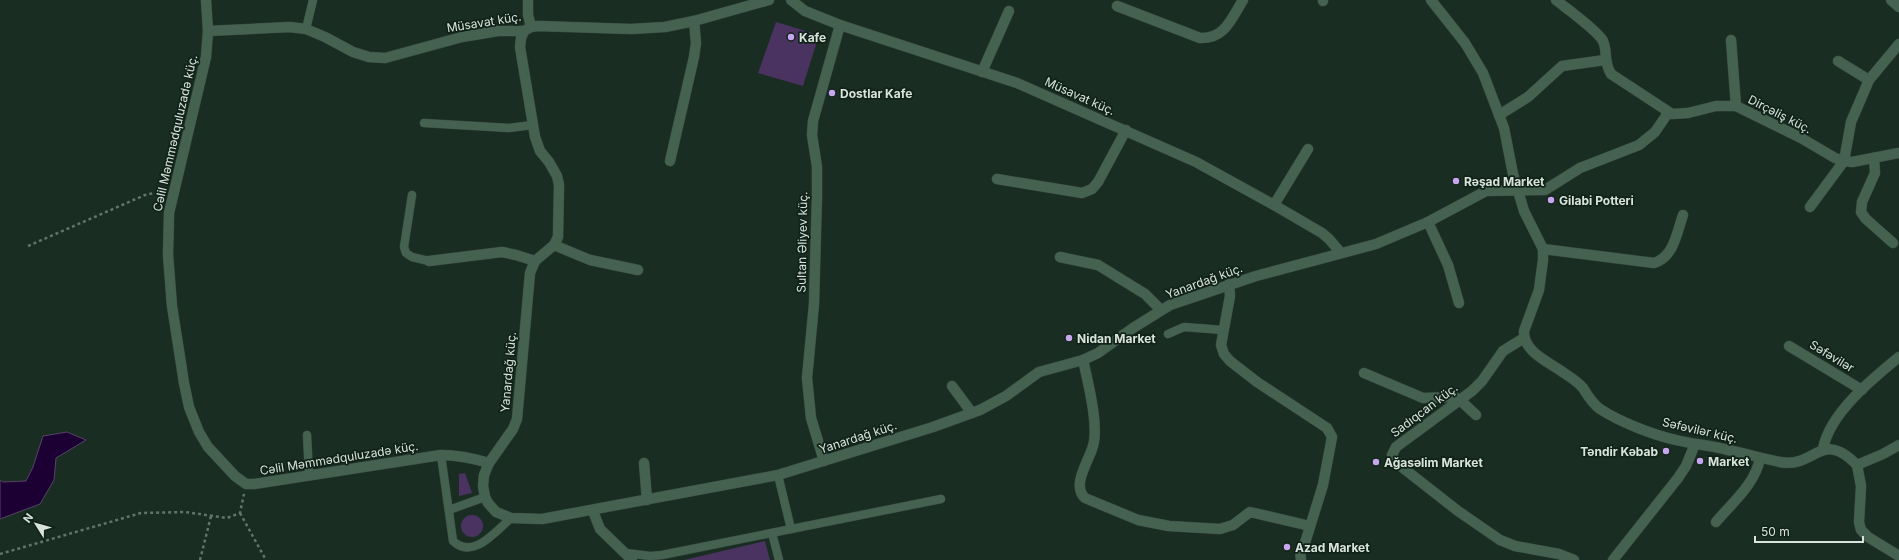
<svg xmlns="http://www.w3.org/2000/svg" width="1899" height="560" viewBox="0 0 1899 560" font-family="Inter,sans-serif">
<rect width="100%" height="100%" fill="#1a2d22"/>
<g fill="#4a3361">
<polygon points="776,22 819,35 803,86 758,73"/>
<polygon points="465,473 472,493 459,496 459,474"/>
<circle cx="472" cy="526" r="11"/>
<polygon points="765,541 770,560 684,560"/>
</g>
<polygon fill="#1d0033" stroke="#554465" points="67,432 86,440 56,458 54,480 40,504 0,519 0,480 3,482 26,481 33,467 43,436"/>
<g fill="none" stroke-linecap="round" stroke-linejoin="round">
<defs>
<g id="lane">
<polyline points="306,29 313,0"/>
<polyline points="424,123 509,128 532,125"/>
<polyline points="412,195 404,247 406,253 412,257 429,261"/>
<polyline points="1168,334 1184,327 1223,330"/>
<polyline points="307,435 309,474"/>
<path d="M441 455 453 541C473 560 495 532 511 518"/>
<polyline points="778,475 791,529"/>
<polyline points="449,510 485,497"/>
<polyline points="772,533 779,560"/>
<polyline points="626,553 650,556 662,555 941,499"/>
</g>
<g id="street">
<path d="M206 0 208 31 206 57 169 213 168 255 172 306 184 383 189 407 199 432 208 447 235 476 246 484H254L441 455C458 455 472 458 489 463"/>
<polyline points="528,0 528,15 531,27"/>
<polyline points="791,0 805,11 840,25 1017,83 1196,162 1274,205 1322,233 1329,239 1341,253"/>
<path d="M1431 0 1465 43 1483 73 1504 128 1513 174 1524 211 1543 249V260L1539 290 1524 331C1523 352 1549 362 1564 373 1570 377 1578 382 1583 388 1588 396 1592 403 1600 409 1620 422 1653 435 1676 440 1692 444 1708 445 1724 449 1743 453 1761 458 1780 462 1815 469 1821 428 1857 465L1883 454 1899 445"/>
<path d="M1556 0C1567 9 1597 30 1603 41 1608 52 1603 61 1611 74L1672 114 1688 113 1716 106H1736L1801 138 1835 158 1844 161 1852 162 1899 153"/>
<polyline points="1891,0 1899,7"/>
<polyline points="1323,1 1323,0"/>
<path d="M1117 6 1200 38C1225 39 1231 19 1243 0"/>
<polyline points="208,31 290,27 306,29 325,37 353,52 369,57 385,58 462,37 498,31 524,31 531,27 538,26 631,29 665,27 694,21 769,0"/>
<polyline points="524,31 521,38 520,47 535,137 540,151 549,162 557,176 559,185 558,237 554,245 535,261 530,273 517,419 513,429 489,463 484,475 483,486 485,497 488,503 496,512 511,518 542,519 778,475 933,427 980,410 1006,396 1039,372 1083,360 1098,353 1133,328 1170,305 1256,276 1376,244 1428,222 1486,191 1545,190 1580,168 1639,145 1655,132 1668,113"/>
<polyline points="1731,40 1736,106"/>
<polyline points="1838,61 1869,80"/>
<polyline points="982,72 1009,11"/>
<polyline points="1499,115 1528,97 1562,66 1605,60"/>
<polyline points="1874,158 1875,173 1862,202 1861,212 1866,219 1893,243"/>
<polyline points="670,161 694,57 696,43 694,21"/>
<polyline points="997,179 1082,193 1092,189 1098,182 1126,130"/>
<polyline points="1274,205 1308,149"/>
<polyline points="1810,207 1844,161 1851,122 1869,80 1899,44"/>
<polyline points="1428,222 1448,265 1459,303"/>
<polyline points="554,245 590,260 638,270"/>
<path d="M1543 249 1654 263C1674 257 1677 232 1683 215"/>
<polyline points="1060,257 1098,265 1145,294 1161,310"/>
<polyline points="429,261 502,252 516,255 535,261"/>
<polyline points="1229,284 1230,296 1221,345 1224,354 1230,361 1257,382 1327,428 1332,437 1323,485 1304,546 1300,551 1301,560"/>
<polyline points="1524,338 1503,351 1482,381 1472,391 1396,447 1392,455 1398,464 1458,511 1500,540 1515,546 1559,554 1574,560"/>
<polyline points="1789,346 1862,390"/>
<path d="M1083 360C1088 382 1099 426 1093 446 1089 461 1071 485 1085 498L1138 520 1169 526 1220 529 1233 525 1250 512 1310 526"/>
<polyline points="1364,373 1423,398 1454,397 1460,400 1476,415"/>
<polyline points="952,386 972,413"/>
<path d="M1823 449C1829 414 1872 379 1899 357"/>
<polyline points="824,461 811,418 807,378 814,304 817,195 817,167 812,135 813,121 840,25"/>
<polyline points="644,463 647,500"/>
<polyline points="1857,465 1861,486 1859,522 1861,530 1868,537 1899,556"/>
<polyline points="593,511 600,529 632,560"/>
<path d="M1716 522C1732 503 1756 483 1760 458"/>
<polyline points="1613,560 1678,478 1686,466 1695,444"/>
</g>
</defs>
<use href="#lane" stroke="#384a40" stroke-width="9"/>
<use href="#street" stroke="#384a40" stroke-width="11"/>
<g stroke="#63746a" stroke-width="2.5" stroke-dasharray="3 3" stroke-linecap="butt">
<polyline points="28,246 145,195 163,191"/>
<polyline points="240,513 266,560"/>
<polyline points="0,554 141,513 185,512 227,518 240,513 244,494"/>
<polyline points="200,560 211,516"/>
</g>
<use href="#lane" stroke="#456251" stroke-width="8"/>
<use href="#street" stroke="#456251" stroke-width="10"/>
</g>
<g fill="#c8a6ef" stroke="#112319" stroke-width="1.5">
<circle cx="791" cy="37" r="4"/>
<circle cx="832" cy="93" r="4"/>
<circle cx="1456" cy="181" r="4"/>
<circle cx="1551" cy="200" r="4"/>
<circle cx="1069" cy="338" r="4"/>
<circle cx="1666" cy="451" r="4"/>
<circle cx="1700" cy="461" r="4"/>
<circle cx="1376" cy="462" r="4"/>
<circle cx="1287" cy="547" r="4"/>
</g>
<g text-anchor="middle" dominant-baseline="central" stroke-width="3.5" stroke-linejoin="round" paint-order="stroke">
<g font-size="12" fill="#d7e3db" stroke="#112319">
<text transform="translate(484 22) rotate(-9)">Müsavat küç.</text>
<text transform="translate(1080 96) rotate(24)">Müsavat küç.</text>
<text transform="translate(1780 114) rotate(27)">Dirçəliş küç.</text>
<text transform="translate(175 133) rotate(-77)">Cəlil Məmmədquluzadə küç.</text>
<text transform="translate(802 242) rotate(-89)">Sultan Əliyev küç.</text>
<text transform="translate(1204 281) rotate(-20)">Yanardağ küç.</text>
<text transform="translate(1832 356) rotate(31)">Səfəvilər</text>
<text transform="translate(508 372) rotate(-85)">Yanardağ küç.</text>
<text transform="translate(1424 410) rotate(-37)">Sadıqcan küç.</text>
<text transform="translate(1700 430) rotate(13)">Səfəvilər küç.</text>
<text transform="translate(858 437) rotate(-18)">Yanardağ küç.</text>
<text transform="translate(339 458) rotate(-9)">Cəlil Məmmədquluzadə küç.</text>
</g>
<g font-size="12" font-weight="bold" fill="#d7e3db" stroke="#112319" text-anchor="start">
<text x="799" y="37">Kafe</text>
<text x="840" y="93">Dostlar Kafe</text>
<text x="1464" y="181">Rəşad Market</text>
<text x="1559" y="200">Gilabi Potteri</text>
<text x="1077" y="338">Nidan Market</text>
<text x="1658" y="451" text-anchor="end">Təndir Kəbab</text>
<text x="1708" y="461">Market</text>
<text x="1384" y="462">Ağasəlim Market</text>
<text x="1295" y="547">Azad Market</text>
</g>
</g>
<g transform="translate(36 524) rotate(307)" stroke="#112319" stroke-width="3" paint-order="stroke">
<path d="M0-3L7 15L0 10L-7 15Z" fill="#d7e3db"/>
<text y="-6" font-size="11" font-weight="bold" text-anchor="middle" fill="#d7e3db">N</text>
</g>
<path d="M1755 536v6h108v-6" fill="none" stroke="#d7e3db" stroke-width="2"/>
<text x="1761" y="536" font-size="12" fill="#d7e3db" stroke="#112319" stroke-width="3" paint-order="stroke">50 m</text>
</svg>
